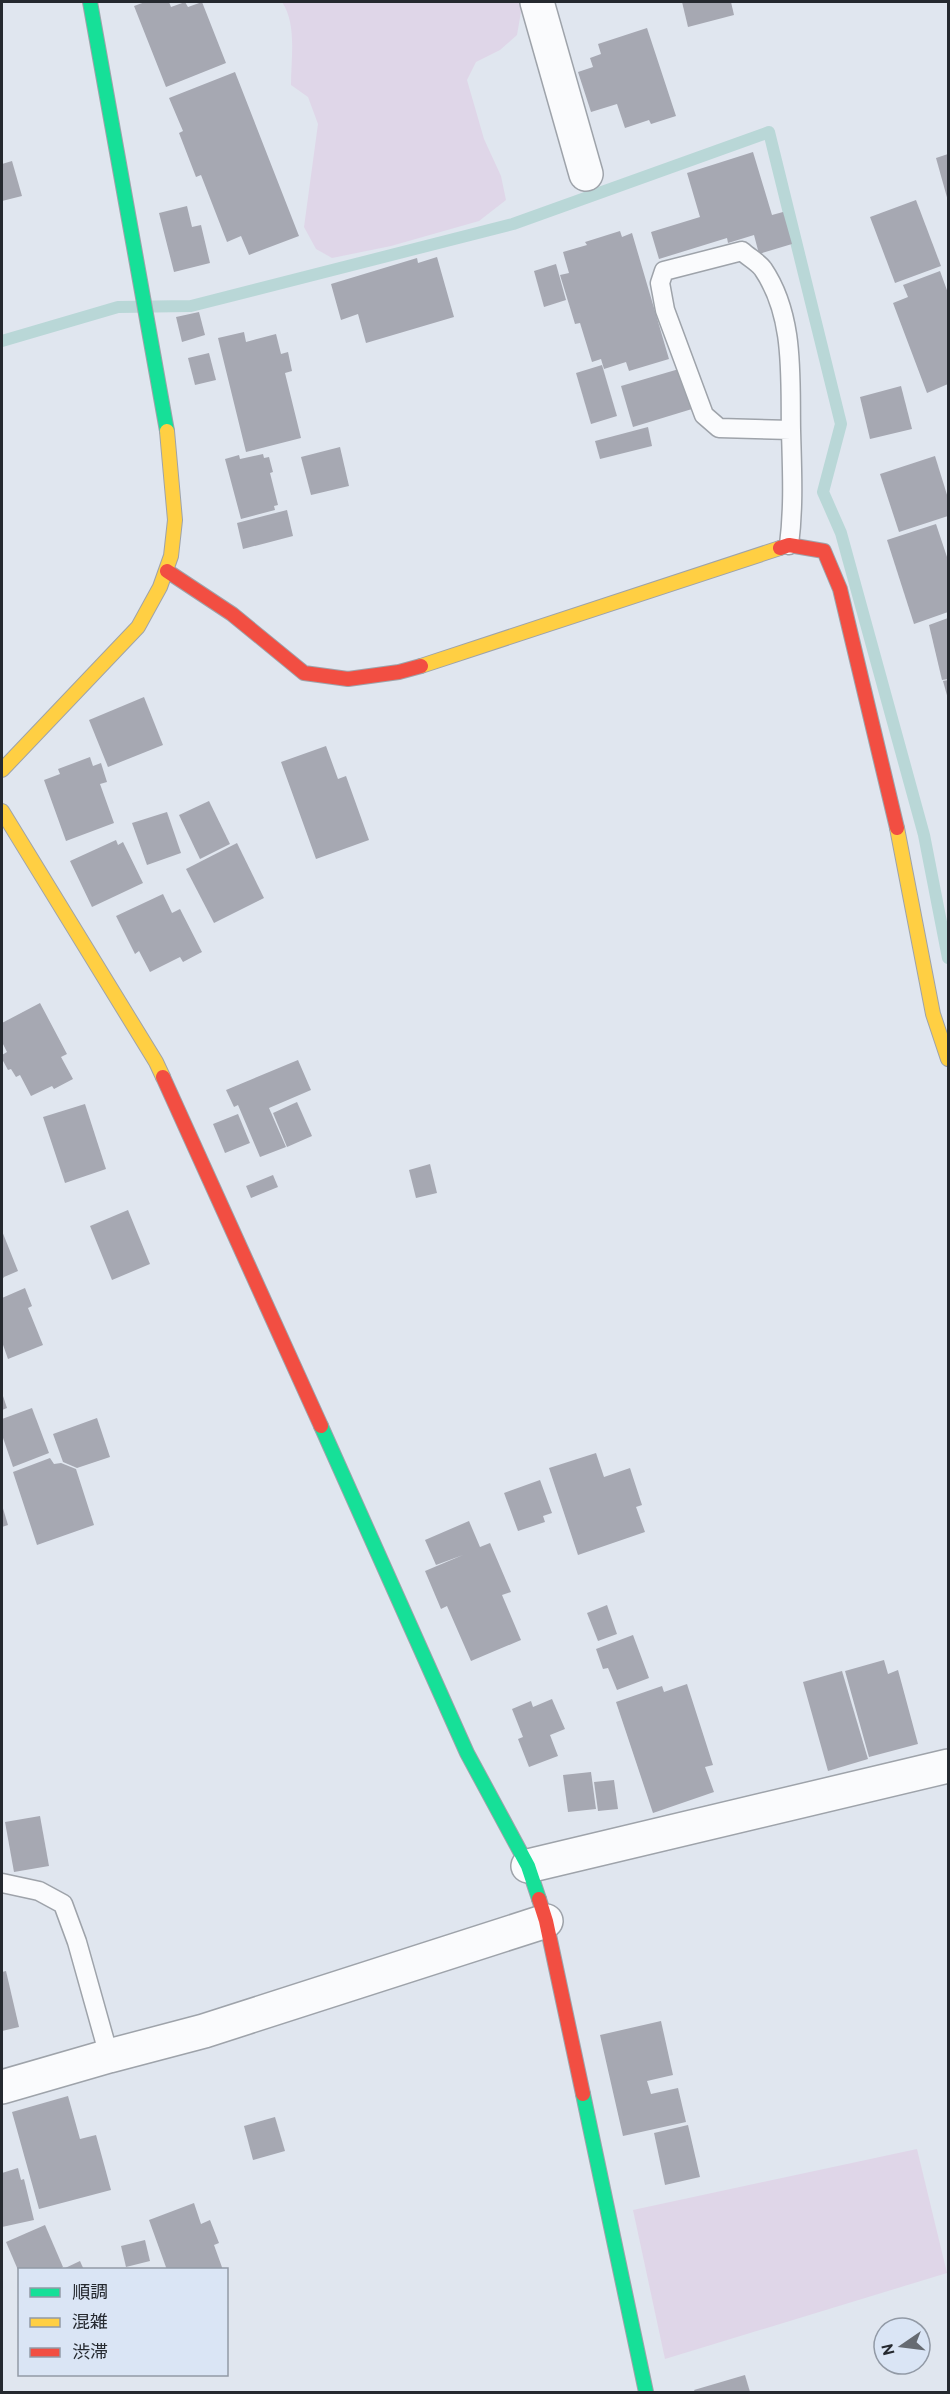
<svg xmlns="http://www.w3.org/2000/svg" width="950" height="2394" viewBox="0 0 950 2394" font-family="Overpass,'Noto Sans JP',sans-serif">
<rect width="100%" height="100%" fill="#e0e6ef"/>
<g fill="#dfd6e8">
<path d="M282 2H519L521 12 517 35 500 50 476 62 467 80 484 139 501 176 506 200 479 221 391 246 332 258 316 249 304 227 318 124 308 97 291 85C291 58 297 24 282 2Z"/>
<polygon points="917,2149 947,2273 665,2359 633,2210"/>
</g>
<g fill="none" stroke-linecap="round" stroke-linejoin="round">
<polyline stroke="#b9d7d7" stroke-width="12" points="2,341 118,307 191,306 513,224 769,132 841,424 823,492 841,533 924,835 948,958"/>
</g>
<g fill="#a6a8b2">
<polygon points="145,2 169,2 171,7 185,2 188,7 202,2 226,63 166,87 134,6"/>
<polygon points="682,2 731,2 734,15 688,27"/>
<polygon points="647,28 676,116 651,124 649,120 625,128 617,104 591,112 578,72 593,67 590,58 601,54 598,44"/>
<polygon points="235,72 299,236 249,255 241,236 227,242 201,175 196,177 179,133 183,131 169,98"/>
<polygon points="753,152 772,215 783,212 792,244 759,254 754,235 728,243 727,238 659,259 651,232 700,217 687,173"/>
<polygon points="948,154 948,201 936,158"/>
<polygon points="12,161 22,196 2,201 2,164"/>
<polygon points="916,200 941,266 895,283 870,217"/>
<polygon points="187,206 192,227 201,225 210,263 174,272 159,213"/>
<polygon points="620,231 622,237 632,233 669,359 629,371 626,362 604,369 601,359 592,362 580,323 575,324 560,275 569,273 563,252 587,245 585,242"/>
<polygon points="437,257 454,317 366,343 358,314 341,320 331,284 417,258 418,263"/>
<polygon points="556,264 566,300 544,307 534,271"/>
<polygon points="940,271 948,293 948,384 927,393 893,303 908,297 903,285"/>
<polygon points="199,312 205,335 182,342 176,317"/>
<polygon points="244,332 246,342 276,334 281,354 288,352 292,371 285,373 301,438 246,452 218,338"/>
<polygon points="209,353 216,380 195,385 188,358"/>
<polygon points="602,365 617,416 591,424 576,373"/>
<polygon points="679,369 692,409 633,427 621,386"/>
<polygon points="901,386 912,429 870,439 860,397"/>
<polygon points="648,427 652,446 600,459 595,441"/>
<polygon points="340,447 349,486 311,495 301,457"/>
<polygon points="263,454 264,458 269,457 273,472 270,473 278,505 274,506 275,510 241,519 225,459 239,455 240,459"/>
<polygon points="935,456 948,498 948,516 899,532 880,474"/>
<polygon points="287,510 293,536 243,549 237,523"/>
<polygon points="936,524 948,560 948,612 914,624 887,540"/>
<polygon points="948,618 948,679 942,680 929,625"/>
<polygon points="948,680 948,699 943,681"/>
<polygon points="144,697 163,745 108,767 89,720"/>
<polygon points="326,746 338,779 346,776 369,840 316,859 281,762"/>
<polygon points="90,757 93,766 101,763 107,782 100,784 114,823 66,841 44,780 60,774 58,769"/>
<polygon points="209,801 230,844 200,859 179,815"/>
<polygon points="167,812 181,853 147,865 132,823"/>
<polygon points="116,840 118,845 123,842 143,883 92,907 70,861"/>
<polygon points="237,843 264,898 214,923 186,869"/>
<polygon points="163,894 172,913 180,909 202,952 183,962 180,957 150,972 139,951 135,954 116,916"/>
<polygon points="40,1003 67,1054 61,1057 73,1079 54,1089 52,1086 31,1096 20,1075 16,1077 11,1069 8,1070 2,1059 2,1055 7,1052 2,1042 2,1023"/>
<polygon points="298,1060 311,1090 269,1108 286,1147 260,1157 238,1105 234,1107 226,1090"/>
<polygon points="297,1102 312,1136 287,1147 273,1113"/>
<polygon points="85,1104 106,1169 65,1183 43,1117"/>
<polygon points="238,1114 250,1143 225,1153 213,1124"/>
<polygon points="430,1164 437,1193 416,1198 409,1170"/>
<polygon points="273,1175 278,1187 251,1198 246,1186"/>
<polygon points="128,1210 150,1264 112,1280 90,1226"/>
<polygon points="2,1231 18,1271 4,1277 2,1280"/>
<polygon points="25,1288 32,1306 28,1308 43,1345 8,1359 2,1342 2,1298"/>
<polygon points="2,1393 7,1408 2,1410"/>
<polygon points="32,1408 49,1453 13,1467 2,1435 2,1419"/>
<polygon points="97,1418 110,1457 77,1468 63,1462 53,1434"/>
<polygon points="596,1453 604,1477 630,1468 642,1505 636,1507 645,1532 578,1555 549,1468"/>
<polygon points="50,1458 54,1464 61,1463 76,1469 94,1525 37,1545 13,1472"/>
<polygon points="540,1480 552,1513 543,1516 545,1522 518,1531 504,1493"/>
<polygon points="2,1505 8,1525 2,1527"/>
<polygon points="469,1521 480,1547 490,1543 511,1592 502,1595 521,1640 471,1661 447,1606 441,1609 425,1571 463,1555 436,1565 425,1540"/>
<polygon points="607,1605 617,1634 598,1641 587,1613"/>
<polygon points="633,1635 649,1678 617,1690 608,1668 603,1669 596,1649"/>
<polygon points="884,1660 888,1674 898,1670 918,1744 869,1757 845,1671"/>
<polygon points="842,1671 868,1759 828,1771 803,1682"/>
<polygon points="687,1684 713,1765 705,1767 714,1792 653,1813 616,1702 662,1686 664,1692"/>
<polygon points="552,1699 565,1729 550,1735 558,1756 529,1767 518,1739 523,1737 512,1709 531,1701 533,1707"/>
<polygon points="591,1772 596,1809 568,1812 563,1775"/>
<polygon points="614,1780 618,1809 598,1811 594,1782"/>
<polygon points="40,1816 49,1866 14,1872 5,1822"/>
<polygon points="6,1971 19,2027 2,2031 2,1972"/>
<polygon points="661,2021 673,2075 647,2081 651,2094 678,2088 686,2122 623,2136 600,2035"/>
<polygon points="68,2096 80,2139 96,2135 111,2190 39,2209 12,2112"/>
<polygon points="275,2117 285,2151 253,2160 244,2126"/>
<polygon points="688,2125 700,2177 665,2185 654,2133"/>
<polygon points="18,2168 21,2180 24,2179 34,2220 2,2227 2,2173"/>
<polygon points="194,2203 201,2224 210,2220 219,2243 214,2245 223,2270 167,2270 149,2220"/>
<polygon points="45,2225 63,2267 58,2270 18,2270 6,2242"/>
<polygon points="145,2240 150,2261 126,2267 121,2246"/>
<polygon points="80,2261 84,2270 61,2270"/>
<polygon points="745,2375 750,2392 695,2392 694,2390"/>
</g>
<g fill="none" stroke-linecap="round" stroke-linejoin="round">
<defs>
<g id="lane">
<path d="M789 545C794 506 792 469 791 430 790 377 795 316 763 269 758 262 748 257 742 251L664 271 660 283 665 310 704 415 719 428 791 430"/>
<polyline points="2,1883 39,1891 63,1904 77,1942 109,2056"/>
</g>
<g id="street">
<polyline points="537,2 586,174"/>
<polyline points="528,1866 948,1766"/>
<polyline points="2,2087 109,2056 204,2031 546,1921"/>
</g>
<g id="fast">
<polyline points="90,2 167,431"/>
<polyline points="321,1426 467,1753 528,1866 539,1899"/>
<polyline points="583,2094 646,2392"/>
</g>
<g id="slow">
<polyline points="421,666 780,548"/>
<polyline points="2,770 138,627 160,587 171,556 175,520 167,431"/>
<polyline points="2,811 156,1062 163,1077"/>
<polyline points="897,828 933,1014 948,1059"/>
</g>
<g id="jam">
<polyline points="780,548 789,545 824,551 840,589 897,828"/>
<polyline points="167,571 232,614 304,673 348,679 399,672 421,666"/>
<polyline points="163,1077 321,1426"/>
<polyline points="539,1899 546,1921 583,2094"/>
</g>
</defs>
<use href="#lane" stroke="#9ea3aa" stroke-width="21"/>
<use href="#street" stroke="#9ea3aa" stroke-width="36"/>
<use href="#fast" stroke="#9ea3aa" stroke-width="16"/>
<use href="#slow" stroke="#9ea3aa" stroke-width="16"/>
<use href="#jam" stroke="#9ea3aa" stroke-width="16"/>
<use href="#lane" stroke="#fafbfd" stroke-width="18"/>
<use href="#street" stroke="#fafbfd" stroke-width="33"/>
<use href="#fast" stroke="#16e098" stroke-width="14"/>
<use href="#slow" stroke="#ffcf43" stroke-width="14"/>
<use href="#jam" stroke="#f24e42" stroke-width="14"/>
</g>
<rect width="950" height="2394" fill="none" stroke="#25292f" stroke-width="6"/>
<rect x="18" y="2268" width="210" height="108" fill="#dae5f5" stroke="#929aa6" stroke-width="1.5"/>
<rect x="30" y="2288" width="30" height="9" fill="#16e098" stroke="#929aa6" stroke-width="1.5"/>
<text x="72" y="2298" font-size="18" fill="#25292f">順調</text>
<rect x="30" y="2318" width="30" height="9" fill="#ffcf43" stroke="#929aa6" stroke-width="1.5"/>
<text x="72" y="2328" font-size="18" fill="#25292f">混雑</text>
<rect x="30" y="2348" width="30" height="9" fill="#f24e42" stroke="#929aa6" stroke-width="1.5"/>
<text x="72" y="2358" font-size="18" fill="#25292f">渋滞</text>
<g transform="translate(902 2346) rotate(256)"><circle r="28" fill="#dae5f5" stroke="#929aa6" stroke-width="1.5"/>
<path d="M0-4.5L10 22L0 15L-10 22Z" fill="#666b72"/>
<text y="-9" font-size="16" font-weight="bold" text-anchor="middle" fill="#25292f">N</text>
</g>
</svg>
